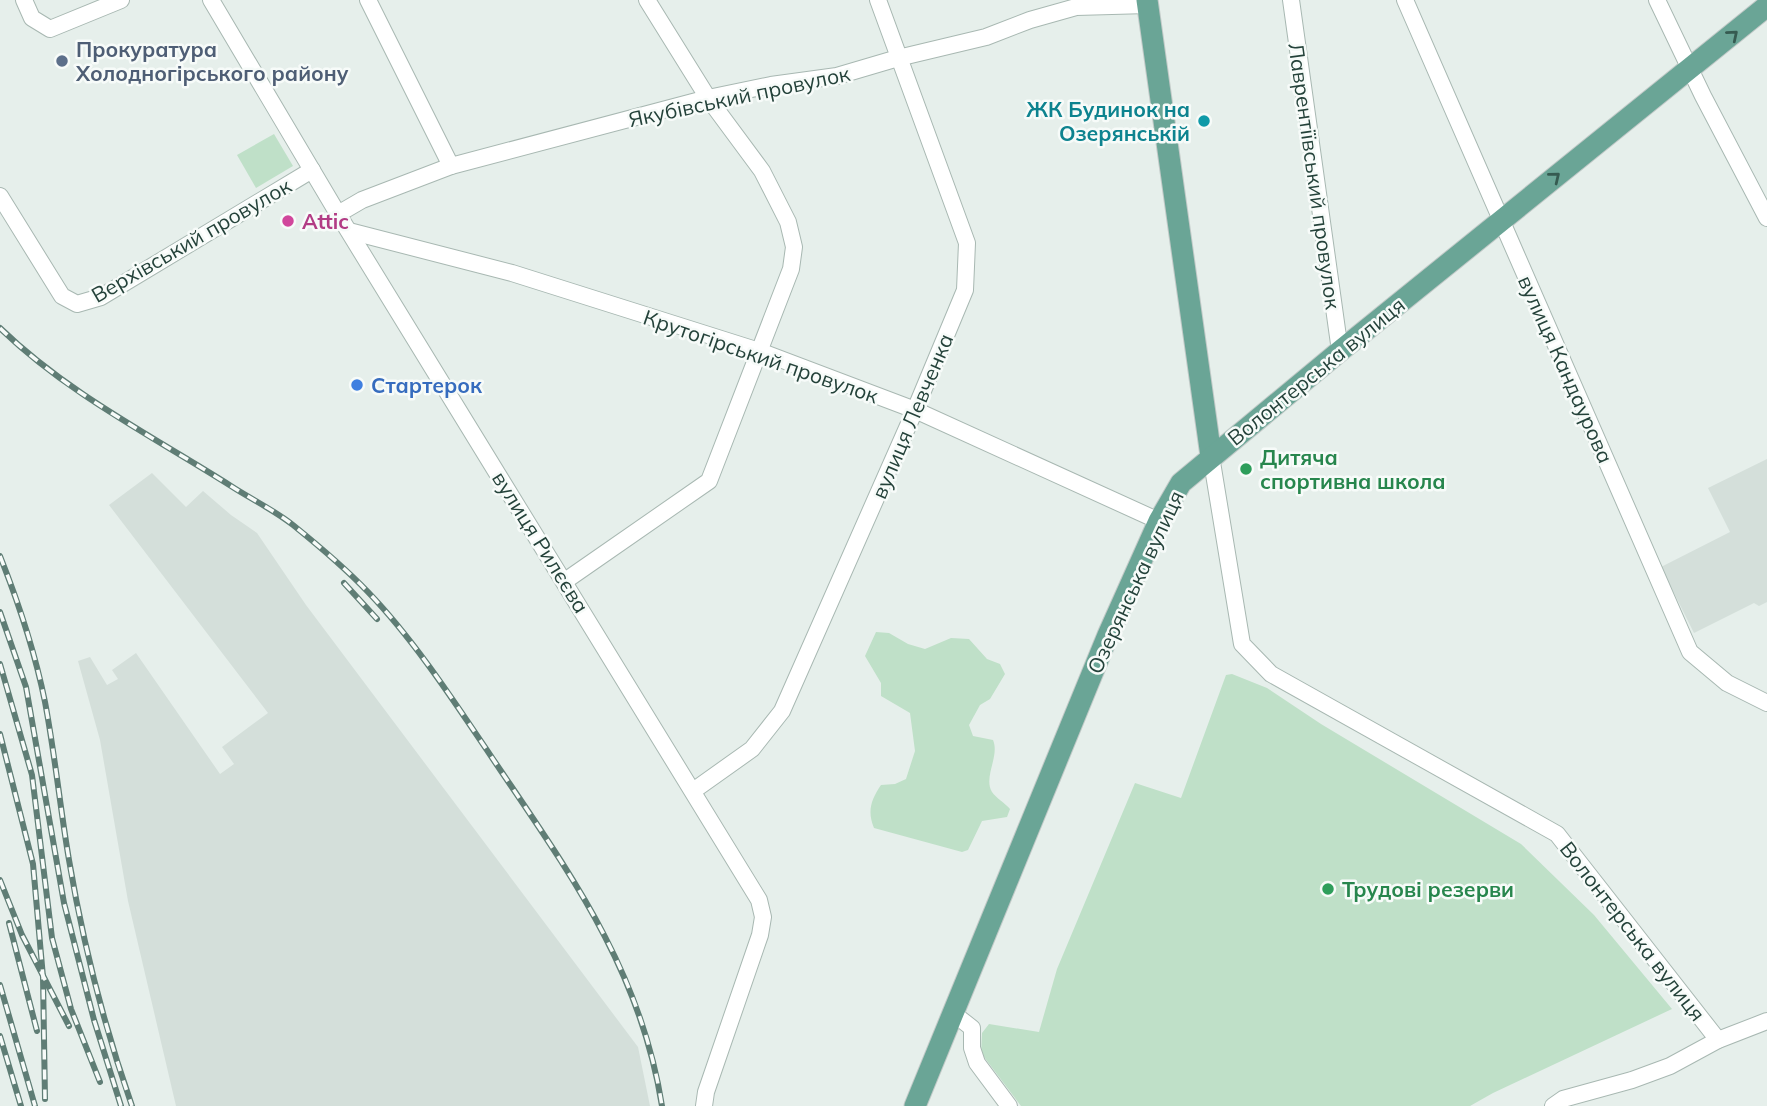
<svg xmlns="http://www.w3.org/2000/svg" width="1767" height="1106" viewBox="0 0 1767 1106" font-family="Mulish,sans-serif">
<rect width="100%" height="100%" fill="#e6efeb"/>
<g fill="#d4dfda">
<polygon points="1767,459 1767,602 1759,606 1754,603 1694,633 1661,567 1730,532 1708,488"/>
<polygon points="152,473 186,507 203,491 231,515 257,533 306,605 638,1047 650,1106 176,1106 128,901 100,740 78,661 90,657 107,685 118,679 112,670 136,653 220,774 234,764 222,747 268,713 109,505"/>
</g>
<g fill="#bfe0c8">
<polygon points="274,134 293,166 256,188 237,155"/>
<path d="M876 632 889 633 908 644 925 649 951 638 969 639 987 659 1000 664 1005 674 990 699 980 705 969 725 973 736 993 740C1000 756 983 777 992 792 996 798 1005 803 1010 809L1007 817 982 821 968 850 962 852 874 828C867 811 871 800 881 785L895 784 906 779 915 751 910 713 881 696V683L865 656Z"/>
<polygon points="1232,674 1267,688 1321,724 1521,844 1594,915 1672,1009 1493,1093 1470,1106 1021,1106 981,1053 982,1033 989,1024 1039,1032 1057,969 1135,783 1181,798 1226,675"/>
</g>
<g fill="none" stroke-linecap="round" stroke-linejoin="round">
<defs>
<g id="minor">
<polyline points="24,0 32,18 50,29 121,0"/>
<polyline points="211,0 338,214 759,900 763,917 760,935 706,1092 704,1106"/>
<polyline points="368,0 451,166"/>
<polyline points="1291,0 1340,351"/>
<polyline points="1405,0 1690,652 1727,683 1767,703"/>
<polyline points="1657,0 1703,96 1767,218"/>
<polyline points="0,196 62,296 77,304 101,297 111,291 312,170"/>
<polyline points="338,214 362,200 451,166 708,98 771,85 837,76 898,58 986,37 1030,20 1076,7 1148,5"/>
<polyline points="349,231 512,273 759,351 915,410 1159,521"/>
<polyline points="1211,456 1242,644 1271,674 1557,834 1718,1040"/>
<polyline points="565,581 709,481 791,269 794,247 788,222 762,171 708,98 647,0"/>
<polyline points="693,791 752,749 782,711 915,410 965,290 967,243 878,0"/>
<polyline points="954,1014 972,1028 972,1048 977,1063 1009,1106"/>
<polyline points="1553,1106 1563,1099 1632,1080 1670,1066 1718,1040 1767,1021"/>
</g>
<g id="major">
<polyline points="1147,0 1211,456"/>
<polyline points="915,1106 1108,635 1159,521 1181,483 1340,351 1767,6"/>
</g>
</defs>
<use href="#minor" stroke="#a8b8b2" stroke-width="18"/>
<use href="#major" stroke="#c2cac8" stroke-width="23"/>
<use href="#minor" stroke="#fff" stroke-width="16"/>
<use href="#major" stroke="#6aa596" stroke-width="21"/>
<defs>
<g id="rail">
<path d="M0 328C67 393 152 436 231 486 251 499 274 510 293 525 319 546 346 569 368 592 418 644 461 712 501 771 574 879 641 973 662 1106"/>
<path d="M0 556C19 604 35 652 45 702 55 755 60 807 69 860 83 943 104 1026 132 1106"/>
<polyline points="344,583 377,619"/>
<polyline points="0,612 26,687 64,903 94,1020 121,1106"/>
<polyline points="0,664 32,775 52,938 71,1009 100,1082"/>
<polyline points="0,734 33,864 43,977 45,1099"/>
<polyline points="0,880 22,935 69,1026"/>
<polyline points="9,923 37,1031"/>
<polyline points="0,985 35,1106"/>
<polyline points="0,1036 21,1106"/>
</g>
</defs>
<use href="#rail" stroke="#5f7d75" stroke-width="6"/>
<use href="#rail" stroke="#f7fbf9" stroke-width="3.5" stroke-dasharray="10" stroke-linecap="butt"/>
</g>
<defs><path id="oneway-chevron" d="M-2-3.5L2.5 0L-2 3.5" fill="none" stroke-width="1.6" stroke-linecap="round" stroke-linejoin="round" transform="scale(1.75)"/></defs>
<g stroke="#365b51">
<use href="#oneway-chevron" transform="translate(1733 35) rotate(-40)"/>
<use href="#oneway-chevron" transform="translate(1555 177) rotate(-39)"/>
</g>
<circle fill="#5c6f8a" stroke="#f7fbf9" stroke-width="2.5" cx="62" cy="61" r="7"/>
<circle fill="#0f9aa8" stroke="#f7fbf9" stroke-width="2.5" cx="1204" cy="121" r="7"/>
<circle fill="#d1479c" stroke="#f7fbf9" stroke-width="2.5" cx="288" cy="221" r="7"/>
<circle fill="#3f7fe0" stroke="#f7fbf9" stroke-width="2.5" cx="357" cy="385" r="7"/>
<g fill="#2e9e5b" stroke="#f7fbf9" stroke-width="2.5">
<circle cx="1246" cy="469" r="7"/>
<circle cx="1328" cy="889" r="7"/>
</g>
<g text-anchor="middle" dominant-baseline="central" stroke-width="5" stroke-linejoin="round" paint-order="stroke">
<g font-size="21" font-weight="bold" fill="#4e5e75" stroke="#f7fbf9" text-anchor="start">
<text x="76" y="49">Прокуратура<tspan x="76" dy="24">Холодногірського району</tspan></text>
</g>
<g font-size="21" fill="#24423a" stroke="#f7fbf9">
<text transform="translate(739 96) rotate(-12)">Якубівський провулок</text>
<text transform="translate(1315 176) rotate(82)">Лаврентіївський провулок</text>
<text transform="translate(191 240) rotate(-30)">Верхівський провулок</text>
<text transform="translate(761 356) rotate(19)">Крутогірський провулок</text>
<text transform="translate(1566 369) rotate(66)">вулиця Кандаурова</text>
<text transform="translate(1316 371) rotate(-39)">Волонтерська вулиця</text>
<text transform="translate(912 416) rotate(-67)">вулиця Левченка</text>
<text transform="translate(541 542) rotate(58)">вулиця Рилєєва</text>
<text transform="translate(1135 582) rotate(-65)">Озерянська вулиця</text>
<text transform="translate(1633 931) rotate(52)">Волонтерська вулиця</text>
</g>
<g font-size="21" font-weight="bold" fill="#0d838f" stroke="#f7fbf9" text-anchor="end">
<text x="1190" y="109">ЖК Будинок на<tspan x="1190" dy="24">Озерянській</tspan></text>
</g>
<g font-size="21" font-weight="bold" fill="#b23c85" stroke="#f7fbf9" text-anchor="start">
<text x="302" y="221">Attic</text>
</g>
<g font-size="21" font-weight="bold" fill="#366cbe" stroke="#f7fbf9" text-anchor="start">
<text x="371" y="385">Стартерок</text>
</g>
<g font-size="21" font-weight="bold" fill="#27864d" stroke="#f7fbf9" text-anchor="start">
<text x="1260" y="457">Дитяча<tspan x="1260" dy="24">спортивна школа</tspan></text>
<text x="1342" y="889">Трудові резерви</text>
</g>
</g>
</svg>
